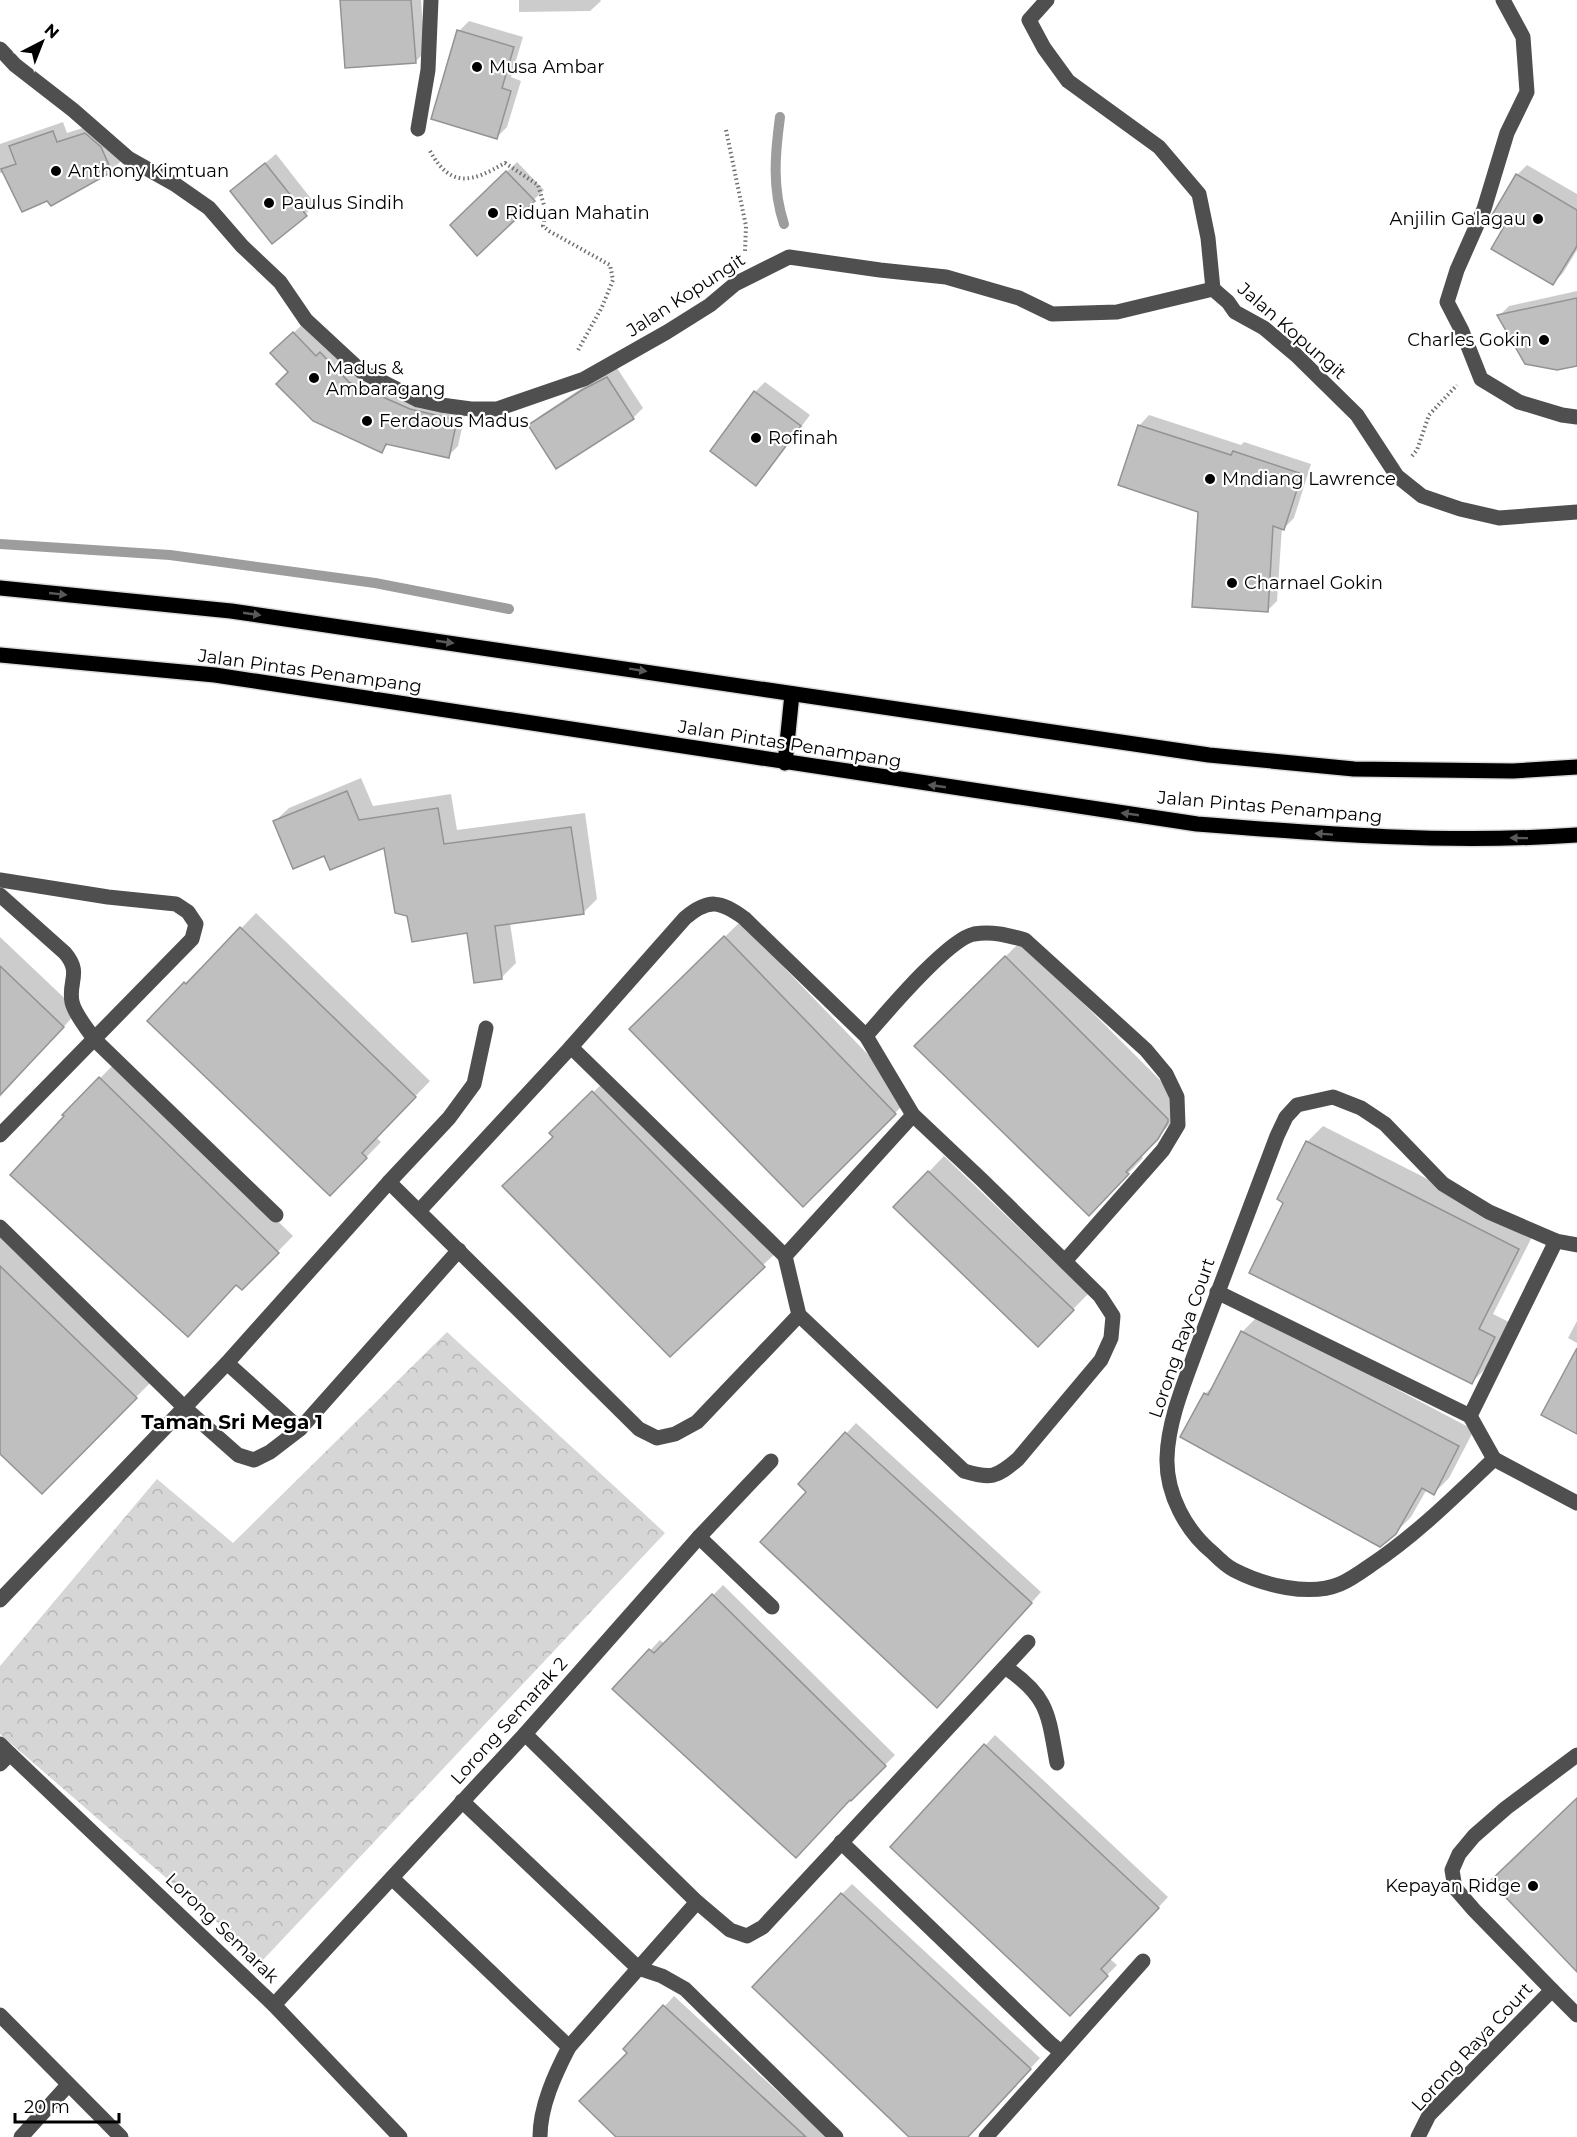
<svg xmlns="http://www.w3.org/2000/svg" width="1577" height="2137" viewBox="0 0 1577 2137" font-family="Montserrat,sans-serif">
<defs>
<pattern id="forest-crowns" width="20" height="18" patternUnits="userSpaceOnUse" patternTransform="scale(1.5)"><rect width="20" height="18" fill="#d6d6d6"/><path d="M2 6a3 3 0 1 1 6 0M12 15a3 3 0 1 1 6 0" fill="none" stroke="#b6b6b6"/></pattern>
</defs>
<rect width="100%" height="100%" fill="#fff"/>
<polygon fill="url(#forest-crowns)" points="447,1332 665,1533 262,1961 0,1734 0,1666 157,1479 233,1543"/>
<g fill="#0003">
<polygon points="342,0 421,0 425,52 415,62"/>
<polygon points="519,0 600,0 601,1 590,11 519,12"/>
<polygon points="469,21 523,37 511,77 521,81 507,127 497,137 459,31"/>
<polygon points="63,122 67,133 95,124 121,161 111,171 0,173 0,144"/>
<polygon points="276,154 316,205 272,242 232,191"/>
<polygon points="517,162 544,190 478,253 452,225"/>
<polygon points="1527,165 1577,194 1577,250 1563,273 1553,283 1508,223 1517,175"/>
<polygon points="1577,291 1577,364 1499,316 1509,306"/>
<polygon points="304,323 359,372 466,410 458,446 448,456 390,443 381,451 290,372 272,353"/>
<polygon points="617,368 643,408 633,418 530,426 540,416 594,380"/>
<polygon points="765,382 810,415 766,474 756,484 755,392"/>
<polygon points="1149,415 1241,445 1244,442 1311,464 1294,518 1284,528 1282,527 1277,601 1267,611 1200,511 1139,426"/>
<polygon points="361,778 373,806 451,794 457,830 585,813 597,899 583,913 510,923 516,963 501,978 469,932 408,915 385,846 325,854 274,822 289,808"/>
<polygon points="256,913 430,1081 376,1137 381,1142 345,1179 185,983 200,968 201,970"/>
<polygon points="740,922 910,1098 803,1205 631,1029"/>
<polygon points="0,937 78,1011 0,1097"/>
<polygon points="1021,941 1183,1103 1173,1121 1140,1155 1143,1158 1104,1198 916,1046"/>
<polygon points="115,1063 293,1236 242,1288 64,1115"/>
<polygon points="609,1077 779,1250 763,1265 551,1133"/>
<polygon points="1323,1126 1534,1233 1493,1314 1509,1322 1487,1367 1472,1382 1285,1202 1307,1142"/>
<polygon points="944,1156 1088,1294 1038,1345 895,1207"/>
<polygon points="0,1237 151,1382 42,1492 0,1452"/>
<polygon points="1258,1316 1474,1430 1449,1478 1434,1493 1427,1489 1411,1517 1395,1533 1205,1394 1216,1383 1243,1331"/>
<polygon points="1577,1321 1577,1343 1568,1338"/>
<polygon points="856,1423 1041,1592 947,1696 808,1492 800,1484"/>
<polygon points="723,1585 895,1755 851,1799 614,1689 660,1640 665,1644"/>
<polygon points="995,1735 1168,1897 1110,1959 1117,1965 1079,2004 892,1847"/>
<polygon points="852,1884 1040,2058 967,2137 911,2137 842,1894"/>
<polygon points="674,1996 827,2137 618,2137 630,2052 625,2049"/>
</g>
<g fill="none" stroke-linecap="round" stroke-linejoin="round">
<g stroke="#9d9d9d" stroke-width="10">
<path d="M780 117C775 154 772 188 784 224"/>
<polyline points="0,544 170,555 375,583 509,609"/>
</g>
</g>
<g fill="#bfbfbf" stroke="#939393" stroke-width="1.5">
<polygon points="340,0 411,0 416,63 345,68"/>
<polygon points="457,30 514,47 502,88 511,91 497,139 431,119"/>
<polygon points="53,131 57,142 85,133 101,147 112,172 51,206 47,201 22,212 1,169 16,164 9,146"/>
<polygon points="265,163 307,216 272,244 230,191"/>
<polygon points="506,171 535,201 477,256 450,225"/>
<polygon points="1516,174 1577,210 1577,246 1553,285 1491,249 1506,223 1492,215"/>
<polygon points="1577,298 1577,366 1557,370 1525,364 1497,315"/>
<polygon points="293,332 316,356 320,352 349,382 410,409 457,420 449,458 386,444 382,453 313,421 276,384 288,372 270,353"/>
<polygon points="607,377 634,419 556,469 528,425 582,390"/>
<polygon points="754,391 801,426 756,486 710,451"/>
<polygon points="1138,425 1231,455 1233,451 1302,474 1284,530 1273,526 1268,612 1192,607 1198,512 1118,485"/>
<polygon points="347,791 359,820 438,808 444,844 571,827 584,914 495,926 502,979 474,983 467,933 412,942 407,916 395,913 384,848 330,870 324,856 293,869 273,821"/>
<polygon points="240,927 416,1097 362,1153 367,1158 330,1196 147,1021 184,982 186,984"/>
<polygon points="724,936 896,1114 803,1207 629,1029"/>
<polygon points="1005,956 1168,1119 1168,1122 1158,1139 1126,1172 1129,1174 1089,1216 914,1046"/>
<polygon points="0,966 64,1027 0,1095"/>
<polygon points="99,1077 279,1253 242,1290 236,1285 188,1337 10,1175 64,1116 62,1115"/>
<polygon points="592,1091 765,1267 670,1357 502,1186 553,1137 549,1133"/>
<polygon points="1306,1141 1519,1249 1479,1329 1495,1337 1472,1384 1249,1273 1283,1203 1277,1199"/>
<polygon points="928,1171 1074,1310 1038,1347 893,1207"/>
<polygon points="0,1266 137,1398 42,1494 0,1454"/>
<polygon points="1241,1331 1459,1446 1434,1495 1422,1488 1396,1534 1380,1547 1180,1437 1204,1393 1208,1395"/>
<polygon points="1577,1348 1577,1434 1541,1415"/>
<polygon points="845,1432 1032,1603 937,1708 760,1542 806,1492 798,1484"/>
<polygon points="712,1594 886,1766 851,1801 850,1800 796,1858 612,1689 649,1649 654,1653"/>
<polygon points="984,1744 1159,1908 1101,1969 1108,1976 1070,2016 890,1847"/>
<polygon points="1577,1798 1577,1972 1490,1881"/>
<polygon points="841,1893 1031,2069 968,2137 909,2137 752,1987"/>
<polygon points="663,2005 806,2137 616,2137 579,2101 627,2053 623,2049"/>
</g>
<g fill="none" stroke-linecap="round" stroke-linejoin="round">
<defs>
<g id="major">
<polyline points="0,588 231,611 1209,755 1354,769 1513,771 1577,767"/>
<path d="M0 655 215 675 1197 824C1323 834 1450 844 1577 835"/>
<polyline points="785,763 792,694"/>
</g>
</defs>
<use href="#major" stroke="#dbdbdb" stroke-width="18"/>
<g stroke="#717171" stroke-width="4" stroke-dasharray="1.5 3" stroke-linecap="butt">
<polyline points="726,130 746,226 745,251"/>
<path d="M430 151C451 189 472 182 505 163L538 185 546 212 543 226 549 231 610 265 613 280 602 307 577 352"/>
<polyline points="1412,456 1417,450 1429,415 1457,385"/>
</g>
<g stroke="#4f4f4f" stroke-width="15">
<polyline points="1047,0 1029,20 1044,48 1068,81 1159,147 1199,194 1208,238 1213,289"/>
<polyline points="1503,0 1523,37 1527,92 1507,133 1484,209 1457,270 1447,302 1462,331 1481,379 1519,402 1562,415 1577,417"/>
<polyline points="0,49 15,65 73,110 128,158 176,185 209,208 242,246 280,282 306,320 361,371 418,400 441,405 471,409 497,409 584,379 667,332 710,305 735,284 789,257 880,270 946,277 1019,298 1052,314 1117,312 1213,289 1228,302 1235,312 1264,328 1296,355 1357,415 1397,476 1422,496 1460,509 1499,518 1577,512"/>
<polyline points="418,129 428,70 431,0"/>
<polyline points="0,880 108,897 176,904 188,912 196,924 192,939 0,1135"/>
<path d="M0 895 65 953C82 973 68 981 72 1002 75 1015 87 1028 94 1039L276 1215"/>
<path d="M866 1036C886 1013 948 939 974 934 992 931 1007 935 1025 940L1146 1050 1166 1074 1177 1097 1178 1125 1163 1150 1065 1261"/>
<polyline points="571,1047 785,1256"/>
<polyline points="389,1182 449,1118 474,1084 486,1028"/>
<path d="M419 1211 571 1047 685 918C709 898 720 901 744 918L866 1036 913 1115 785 1256 799 1315 964 1471C991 1479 996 1478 1018 1459L1101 1360 1111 1338 1113 1316 1100 1296 982 1180 913 1115"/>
<polyline points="0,1227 185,1408 238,1455 254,1460 270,1452 300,1429"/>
<path d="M1577 1245 1556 1241 1489 1212 1443 1184 1385 1124 1361 1108 1333 1097 1297 1105 1286 1117 1277 1136C1251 1206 1224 1275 1198 1345 1185 1381 1168 1420 1167 1458 1166 1494 1186 1531 1213 1553 1219 1559 1226 1566 1234 1570 1263 1585 1309 1597 1340 1584 1350 1580 1361 1572 1371 1565 1416 1535 1455 1496 1494 1459L1577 1503"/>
<polyline points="1217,1292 1470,1416"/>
<polyline points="227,1363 300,1429 459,1250"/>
<polyline points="1494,1459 1470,1416 1556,1241"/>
<polyline points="699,1537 772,1607"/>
<polyline points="0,1600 227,1363 389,1182 639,1429 657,1438 675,1434 697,1422 799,1315"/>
<path d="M1005 1667C1049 1697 1048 1714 1057 1763"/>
<polyline points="525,1734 697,1902 730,1930 747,1936 763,1927 1028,1642"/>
<polyline points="0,1744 10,1754 0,1764"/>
<polyline points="10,1754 274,2005 400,2137"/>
<polyline points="462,1801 638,1968 662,1976 685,1989 836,2137"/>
<polyline points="841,1842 1050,2043 1061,2052"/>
<path d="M392 1878 569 2047C555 2074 540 2106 540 2137"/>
<polyline points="1552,1990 1577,2015"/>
<polyline points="274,2005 525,1734 699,1537 771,1461"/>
<polyline points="0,2015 121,2137"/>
<polyline points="569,2047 697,1902"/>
<polyline points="21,2137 68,2085"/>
<polyline points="986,2137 1143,1961"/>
<polyline points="1418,2137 1429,2115 1552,1990 1474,1910 1455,1888 1452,1870 1459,1854 1474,1836 1506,1808 1577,1755"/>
</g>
<use href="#major" stroke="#000" stroke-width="15"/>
</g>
<defs><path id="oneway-solid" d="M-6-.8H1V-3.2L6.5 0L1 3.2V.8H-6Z" transform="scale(1.5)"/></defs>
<g fill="#595959">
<use href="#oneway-solid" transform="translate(58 594) rotate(6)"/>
<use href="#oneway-solid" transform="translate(252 614) rotate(8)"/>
<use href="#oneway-solid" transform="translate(445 642) rotate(8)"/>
<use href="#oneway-solid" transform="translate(638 670) rotate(9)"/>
<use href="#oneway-solid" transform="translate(937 786) rotate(-172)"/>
<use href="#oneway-solid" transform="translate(1130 814) rotate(-172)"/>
<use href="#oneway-solid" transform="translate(1324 834) rotate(-176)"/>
<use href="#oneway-solid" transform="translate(1519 838) rotate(-179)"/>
</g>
<g fill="#000" stroke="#fff" stroke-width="2">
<circle cx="477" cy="67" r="6"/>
<circle cx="56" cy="171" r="6"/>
<circle cx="269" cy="203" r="6"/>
<circle cx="493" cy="213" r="6"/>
<circle cx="1538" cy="219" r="6"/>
<circle cx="1544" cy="340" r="6"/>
<circle cx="314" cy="378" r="6"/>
<circle cx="367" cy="421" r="6"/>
<circle cx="756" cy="438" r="6"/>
<circle cx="1210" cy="479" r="6"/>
<circle cx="1232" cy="583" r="6"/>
<circle cx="1533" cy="1886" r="6"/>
</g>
<g text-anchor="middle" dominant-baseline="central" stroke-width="4.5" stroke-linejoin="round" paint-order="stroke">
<g font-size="18" fill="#000" stroke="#fff" text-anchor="start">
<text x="489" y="67">Musa Ambar</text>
<text x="68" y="171">Anthony Kimtuan</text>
<text x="281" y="203">Paulus Sindih</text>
<text x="505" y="213">Riduan Mahatin</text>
<text x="1526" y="219" text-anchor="end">Anjilin Galagau</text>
<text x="1532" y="340" text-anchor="end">Charles Gokin</text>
<text x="326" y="368">Madus &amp;<tspan x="326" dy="21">Ambaragang</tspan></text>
<text x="379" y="421">Ferdaous Madus</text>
<text x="768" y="438">Rofinah</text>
<text x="1222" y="479">Mndiang Lawrence</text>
<text x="1244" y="583">Charnael Gokin</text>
<text x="1521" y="1886" text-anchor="end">Kepayan Ridge</text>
</g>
<g font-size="18" fill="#000" stroke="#fff">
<text transform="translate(686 295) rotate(-33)">Jalan Kopungit</text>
<text transform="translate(1292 331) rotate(41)">Jalan Kopungit</text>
<text transform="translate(310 671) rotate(8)">Jalan Pintas Penampang</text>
<text transform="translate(790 744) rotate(9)">Jalan Pintas Penampang</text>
<text transform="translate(1270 807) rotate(5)">Jalan Pintas Penampang</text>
<text transform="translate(1182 1338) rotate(-71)">Lorong Raya Court</text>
<text transform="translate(509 1721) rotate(-48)">Lorong Semarak 2</text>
<text transform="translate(222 1928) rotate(44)">Lorong Semarak</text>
<text transform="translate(1472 2047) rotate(-47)">Lorong Raya Court</text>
</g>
<g font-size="20" font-weight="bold" fill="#000" stroke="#fff">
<text x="232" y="1422">Taman Sri Mega 1</text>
</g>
</g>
<g transform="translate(42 42) rotate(42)" stroke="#ffffff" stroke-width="4.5" paint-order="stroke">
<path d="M0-4.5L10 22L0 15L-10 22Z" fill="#000000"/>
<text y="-9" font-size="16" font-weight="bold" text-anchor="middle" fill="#000000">N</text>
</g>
<path d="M15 2113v9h104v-9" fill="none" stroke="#000000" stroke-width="3"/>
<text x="24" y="2113" font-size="18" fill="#000000" stroke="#ffffff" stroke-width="4.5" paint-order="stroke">20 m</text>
</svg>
